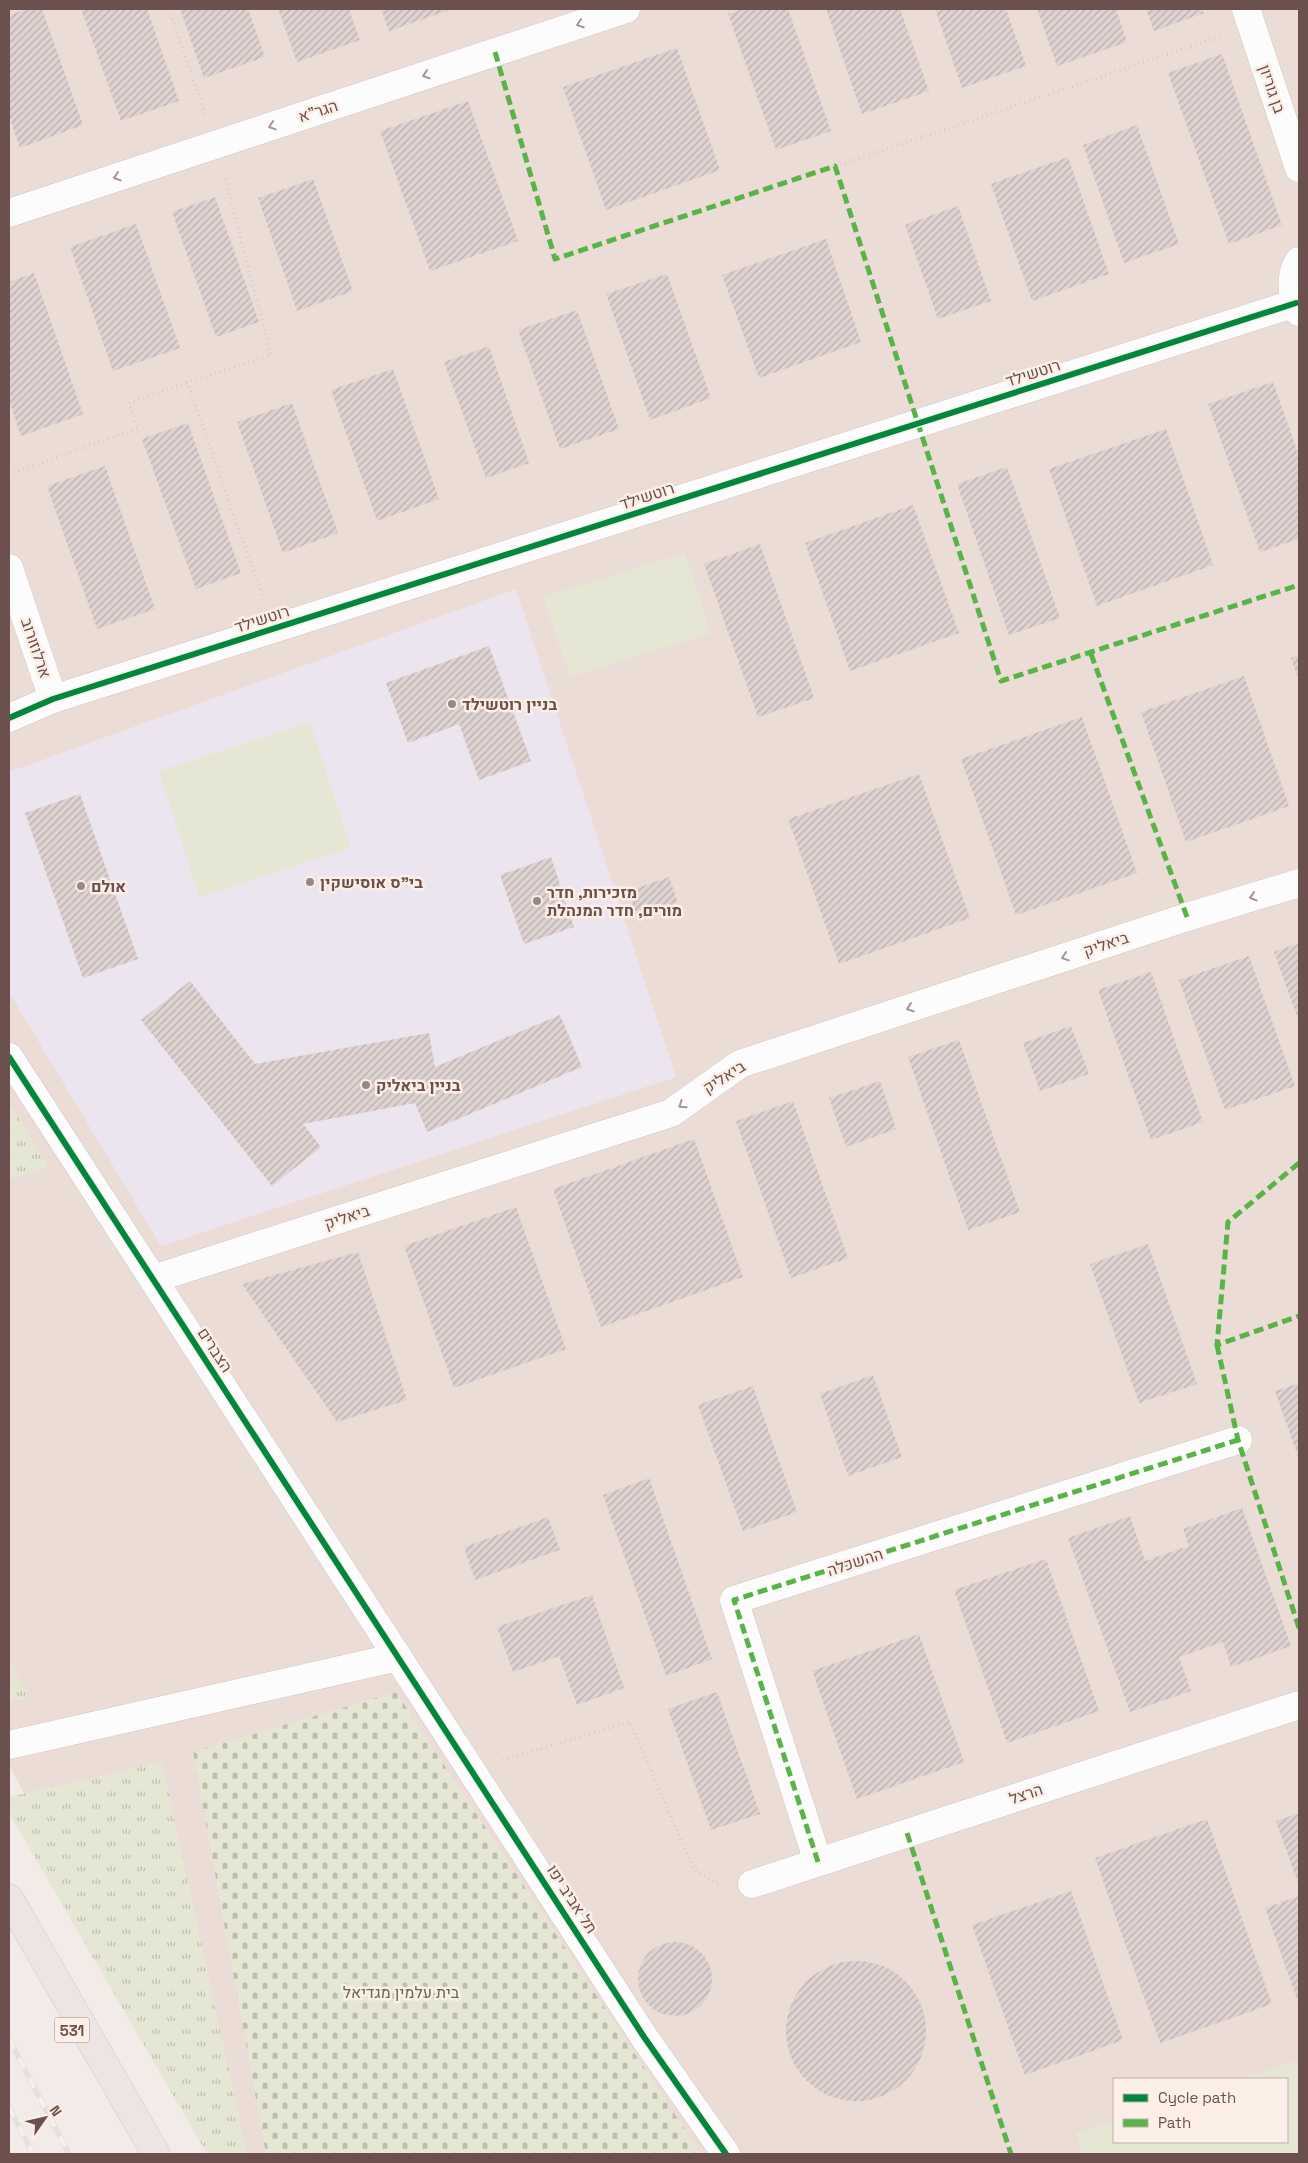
<svg xmlns="http://www.w3.org/2000/svg" width="1308" height="2163" viewBox="0 0 1308 2163" font-family="'Space Grotesk',Heebo,sans-serif">
<defs>
<pattern id="grass-tufts" width="24" height="20" patternUnits="userSpaceOnUse" patternTransform="scale(1.25)"><rect width="24" height="20" fill="#e5e7d4"/><path d="M3 7l-1-3M5 7V3M7 7l1-3M15 17l-1-3M17 17v-4M19 17l1-3" fill="none" stroke="#bebeae"/></pattern>
<pattern id="cemetery-stones" width="16" height="16" patternUnits="userSpaceOnUse" patternTransform="scale(1.25)"><rect width="16" height="16" fill="#e5e7d4"/><path d="M2 7V4a2 2 0 0 1 4 0v3zM10 15v-3a2 2 0 0 1 4 0v3z" fill="#bebeae"/></pattern>
<pattern id="building-hatch" width="6" height="6" patternUnits="userSpaceOnUse" patternTransform="scale(1.25)"><rect width="6" height="6" fill="#dfd3d1"/><path d="M-1 1l2-2M0 6l6-6M5 7l2-2" fill="none" stroke="#b9aeac"/></pattern>
</defs>
<rect width="100%" height="100%" fill="#f3ebe8"/>
<path fill="#ecdcd6" fill-rule="evenodd" d="M9 9H1299V2154H219L9 1765ZM1114 2079H1287V2142H1114Z"/>
<polygon fill="#ece5ef" points="516,589 676,1077 161,1246 9,992 9,772"/>
<g fill="url(#grass-tufts)">
<polygon points="9,1103 49,1167 9,1179"/>
<polygon points="9,1660 29,1698 9,1701"/>
<polygon points="162,1762 247,2154 207,2154 9,1813 9,1797"/>
</g>
<polygon fill="url(#cemetery-stones)" points="396,1692 701,2154 266,2154 193,1752"/>
<g fill="#e5e7d4">
<polygon points="685,553 711,633 570,677 543,597"/>
<polygon points="310,722 351,848 199,897 159,771"/>
<polygon points="1299,2060 1299,2154 1083,2154 1076,2133 1114,2121 1114,2142 1287,2142 1287,2079 1240,2079"/>
</g>
<g fill="url(#building-hatch)">
<polygon points="27,9 42,9 83,125 20,148 9,116 9,15"/>
<polygon points="81,9 147,9 179,101 121,121"/>
<polygon points="180,9 248,9 265,57 204,78"/>
<polygon points="278,9 349,9 360,40 297,62"/>
<polygon points="381,9 452,9 389,31"/>
<polygon points="743,9 788,9 831,131 776,150 728,14"/>
<polygon points="826,9 900,9 929,91 862,114"/>
<polygon points="935,9 1006,9 1026,66 962,88"/>
<polygon points="1037,9 1116,9 1127,42 1057,66"/>
<polygon points="1146,9 1202,9 1204,13 1154,31"/>
<polygon points="677,48 720,170 606,210 563,87"/>
<polygon points="1222,54 1282,225 1229,244 1168,73"/>
<polygon points="468,101 518,241 430,271 380,131"/>
<polygon points="1137,125 1179,244 1124,263 1083,145"/>
<polygon points="1068,157 1109,274 1032,301 991,184"/>
<polygon points="313,179 353,291 297,311 258,198"/>
<polygon points="215,197 259,322 216,337 172,212"/>
<polygon points="958,206 991,301 938,319 905,225"/>
<polygon points="136,224 180,348 113,371 70,247"/>
<polygon points="826,239 861,342 759,378 722,275"/>
<polygon points="34,273 83,414 21,436 9,400 9,282"/>
<polygon points="667,274 711,398 650,420 606,294"/>
<polygon points="577,310 619,429 560,449 518,330"/>
<polygon points="489,346 529,463 486,478 444,362"/>
<polygon points="393,369 439,499 377,521 331,390"/>
<polygon points="1273,382 1299,456 1299,539 1260,552 1208,404"/>
<polygon points="292,403 338,533 283,553 237,422"/>
<polygon points="188,423 241,573 196,589 142,439"/>
<polygon points="1166,429 1213,565 1097,606 1049,469"/>
<polygon points="105,466 155,609 97,629 47,486"/>
<polygon points="1007,467 1060,618 1009,635 957,484"/>
<polygon points="913,505 959,633 850,671 805,543"/>
<polygon points="760,544 814,698 758,717 704,564"/>
<polygon points="489,646 531,761 479,780 459,724 408,743 386,683"/>
<polygon points="1299,655 1299,681 1291,658"/>
<polygon points="1244,676 1289,806 1186,842 1141,712"/>
<polygon points="1082,717 1137,873 1016,915 961,759"/>
<polygon points="919,774 970,918 839,964 788,819"/>
<polygon points="80,794 138,959 83,978 25,813"/>
<polygon points="551,857 574,927 524,944 500,875"/>
<polygon points="669,877 678,903 637,917 628,891"/>
<polygon points="1299,943 1299,1022 1274,952"/>
<polygon points="1249,956 1295,1086 1225,1110 1179,980"/>
<polygon points="1151,972 1203,1122 1151,1140 1098,990"/>
<polygon points="190,981 255,1064 429,1033 435,1067 560,1015 582,1067 427,1132 415,1103 303,1124 321,1147 272,1186 141,1020"/>
<polygon points="1071,1026 1089,1074 1040,1091 1023,1043"/>
<polygon points="959,1040 1020,1212 968,1230 908,1057"/>
<polygon points="880,1081 896,1129 846,1147 829,1098"/>
<polygon points="793,1101 848,1258 791,1278 736,1121"/>
<polygon points="694,1139 743,1277 601,1327 553,1189"/>
<polygon points="516,1207 566,1349 454,1388 404,1246"/>
<polygon points="1148,1244 1197,1384 1139,1403 1090,1264"/>
<polygon points="358,1252 407,1400 337,1422 242,1284"/>
<polygon points="873,1375 902,1457 848,1476 820,1394"/>
<polygon points="1299,1383 1299,1459 1275,1391"/>
<polygon points="753,1386 797,1512 743,1531 698,1405"/>
<polygon points="649,1478 712,1659 666,1676 603,1495"/>
<polygon points="1242,1508 1291,1646 1231,1667 1223,1642 1179,1657 1191,1691 1130,1712 1068,1538 1130,1516 1145,1561 1189,1546 1183,1529"/>
<polygon points="548,1517 560,1550 475,1580 464,1547"/>
<polygon points="1046,1559 1099,1711 1007,1743 954,1590"/>
<polygon points="592,1595 624,1688 577,1705 559,1656 513,1672 497,1627"/>
<polygon points="919,1634 964,1762 857,1799 812,1671"/>
<polygon points="717,1692 760,1814 711,1830 668,1709"/>
<polygon points="1299,1813 1299,1886 1276,1821"/>
<polygon points="1207,1819 1272,2004 1160,2043 1095,1858"/>
<polygon points="1071,1891 1123,2040 1025,2075 972,1925"/>
<polygon points="1299,1896 1299,2005 1265,1908"/>
<circle cx="675" cy="1979" r="37"/>
<circle cx="856" cy="2031" r="70"/>
</g>
<g fill="none" stroke-linecap="round" stroke-linejoin="round">
<defs>
<g id="minor">
<polyline points="1246,9 1299,168"/>
<polyline points="9,213 626,9"/>
<path d="M1299 261C1289 276 1292 297 1299 312"/>
<polyline points="9,568 53,699"/>
<polyline points="9,718 53,699 1296,303"/>
<polyline points="9,1057 644,2037 726,2154"/>
<polyline points="153,1279 671,1113 740,1064 1187,917 1299,883"/>
<polyline points="9,1745 398,1657"/>
<polyline points="818,1862 734,1600 1238,1440"/>
<polyline points="752,1884 1299,1705"/>
</g>
<polyline id="highway" points="9,1898 156,2154"/>
</defs>
<use href="#minor" stroke="#d0c6c4" stroke-width="29"/>
<use href="#highway" stroke="#d2c8c6" stroke-width="29"/>
<g stroke="#d4cbca" stroke-width="3" stroke-dasharray="1 4" stroke-linecap="butt">
<polyline points="169,9 206,116"/>
<polyline points="835,166 1223,36"/>
<polyline points="224,174 271,355 187,382 263,598"/>
<polyline points="9,474 139,428 129,403 187,382"/>
<polyline points="503,1760 630,1722 693,1868 720,1885"/>
</g>
<use href="#minor" stroke="#fdfcfc" stroke-width="28"/>
<use href="#highway" stroke="#eee4e4" stroke-width="28"/>
<defs>
<g id="rail">
<polyline points="9,2039 69,2154"/>
<polyline points="9,2107 33,2154"/>
</g>
</defs>
<use href="#rail" stroke="#e2e0e3" stroke-width="5.5"/>
<use href="#rail" stroke="#fcefe8" stroke-width="4" stroke-dasharray="11" stroke-linecap="butt"/>
<g stroke="#59b447" stroke-width="5" stroke-dasharray="10 5" stroke-linecap="butt">
<polyline points="495,52 555,259 835,166 1001,681 1299,585"/>
<polyline points="1091,654 1187,917"/>
<polyline points="1299,1163 1228,1222 1217,1345 1299,1316"/>
<polyline points="1217,1345 1238,1440 1299,1628"/>
<polyline points="907,1833 1011,2154"/>
<polyline points="818,1862 734,1600 1238,1440"/>
</g>
<defs>
<g id="cycleway">
<polyline points="9,718 53,699 1296,303"/>
<polyline points="9,1057 644,2037 726,2154"/>
</g>
</defs>
<use href="#cycleway" stroke="#fcefe8" stroke-width="9"/>
<use href="#cycleway" stroke="#00873e" stroke-width="6"/>
</g>
<defs><path id="oneway-chevron" d="M-2-3.5L2.5 0L-2 3.5" fill="none" stroke-width="1.6" stroke-linecap="round" stroke-linejoin="round" transform="scale(1.25)"/></defs>
<g stroke="#a69593">
<use href="#oneway-chevron" transform="translate(580 24) rotate(162)"/>
<use href="#oneway-chevron" transform="translate(426 75) rotate(162)"/>
<use href="#oneway-chevron" transform="translate(272 126) rotate(162)"/>
<use href="#oneway-chevron" transform="translate(117 177) rotate(162)"/>
<use href="#oneway-chevron" transform="translate(1253 897) rotate(163)"/>
<use href="#oneway-chevron" transform="translate(1065 957) rotate(162)"/>
<use href="#oneway-chevron" transform="translate(910 1008) rotate(162)"/>
<use href="#oneway-chevron" transform="translate(682 1105) rotate(145)"/>
</g>
<g fill="#9b8683" stroke="#fcefe8" stroke-width="2">
<circle cx="452" cy="704" r="5"/>
<circle cx="310" cy="882" r="5"/>
<circle cx="81" cy="886" r="5"/>
<circle cx="537" cy="901" r="5"/>
<circle cx="366" cy="1085" r="5"/>
</g>
<g text-anchor="middle" dominant-baseline="central" stroke-width="5" stroke-linejoin="round" paint-order="stroke">
<rect fill="#fcefe8" stroke="#97807c" stroke-width="1" x="54.5" y="2017.5" width="35" height="25" rx="4"/>
<g font-size="15" font-weight="bold" fill="#6c504d">
<text x="72" y="2030">531</text>
</g>
<g font-size="16" fill="#6c504d" stroke="#fcefe8">
<text transform="translate(1272 89) rotate(71)">בן גוריון</text>
<text transform="translate(318 111) rotate(-18)">הגר"א</text>
<text transform="translate(1033 373) rotate(-18)">רוטשילד</text>
<text transform="translate(647 496) rotate(-18)">רוטשילד</text>
<text transform="translate(262 619) rotate(-18)">רוטשילד</text>
<text transform="translate(36 648) rotate(71)">ארלוזורוב</text>
<text transform="translate(1106 944) rotate(-18)">ביאליק</text>
<text transform="translate(724 1077) rotate(-32)">ביאליק</text>
<text transform="translate(347 1217) rotate(-18)">ביאליק</text>
<text transform="translate(215 1350) rotate(57)">הצברים</text>
<text transform="translate(855 1562) rotate(-18)">ההשכלה</text>
<text transform="translate(1026 1794) rotate(-18)">הרצל</text>
<text transform="translate(572 1899) rotate(57)">תל אביב יפו</text>
</g>
<g font-size="16" font-weight="bold" fill="#6c504d" stroke="#fcefe8" text-anchor="start">
<text x="462" y="704">בניין רוטשילד</text>
<text x="320" y="882">בי"ס אוסישקין</text>
<text x="91" y="886">אולם</text>
<text x="547" y="892">מזכירות, חדר<tspan x="547" dy="18">מורים, חדר המנהלת</tspan></text>
<text x="376" y="1085">בניין ביאליק</text>
</g>
<g font-size="16" fill="#5e7046" stroke="#fcefe8">
<text x="401" y="1992">בית עלמין מגדיאל</text>
</g>
</g>
<rect width="1308" height="2163" fill="none" stroke="#6c504d" stroke-width="20"/>
<rect x="1113" y="2078" width="175" height="65" fill="#fcefe8" stroke="#c2afaa"/>
<rect x="1123" y="2094" width="25" height="8" fill="#00873e" stroke="#c2afaa"/>
<text x="1158" y="2103" font-size="15" fill="#6c504d">Cycle path</text>
<rect x="1123" y="2119" width="25" height="8" fill="#59b447" stroke="#c2afaa"/>
<text x="1158" y="2128" font-size="15" fill="#6c504d">Path</text>
<g transform="translate(45 2118) rotate(56)" stroke="#fcefe8" stroke-width="4" paint-order="stroke">
<path d="M0-4L9 19L0 12L-9 19Z" fill="#6c504d"/>
<text y="-8" font-size="14" font-weight="bold" text-anchor="middle" fill="#6c504d">N</text>
</g>
</svg>
